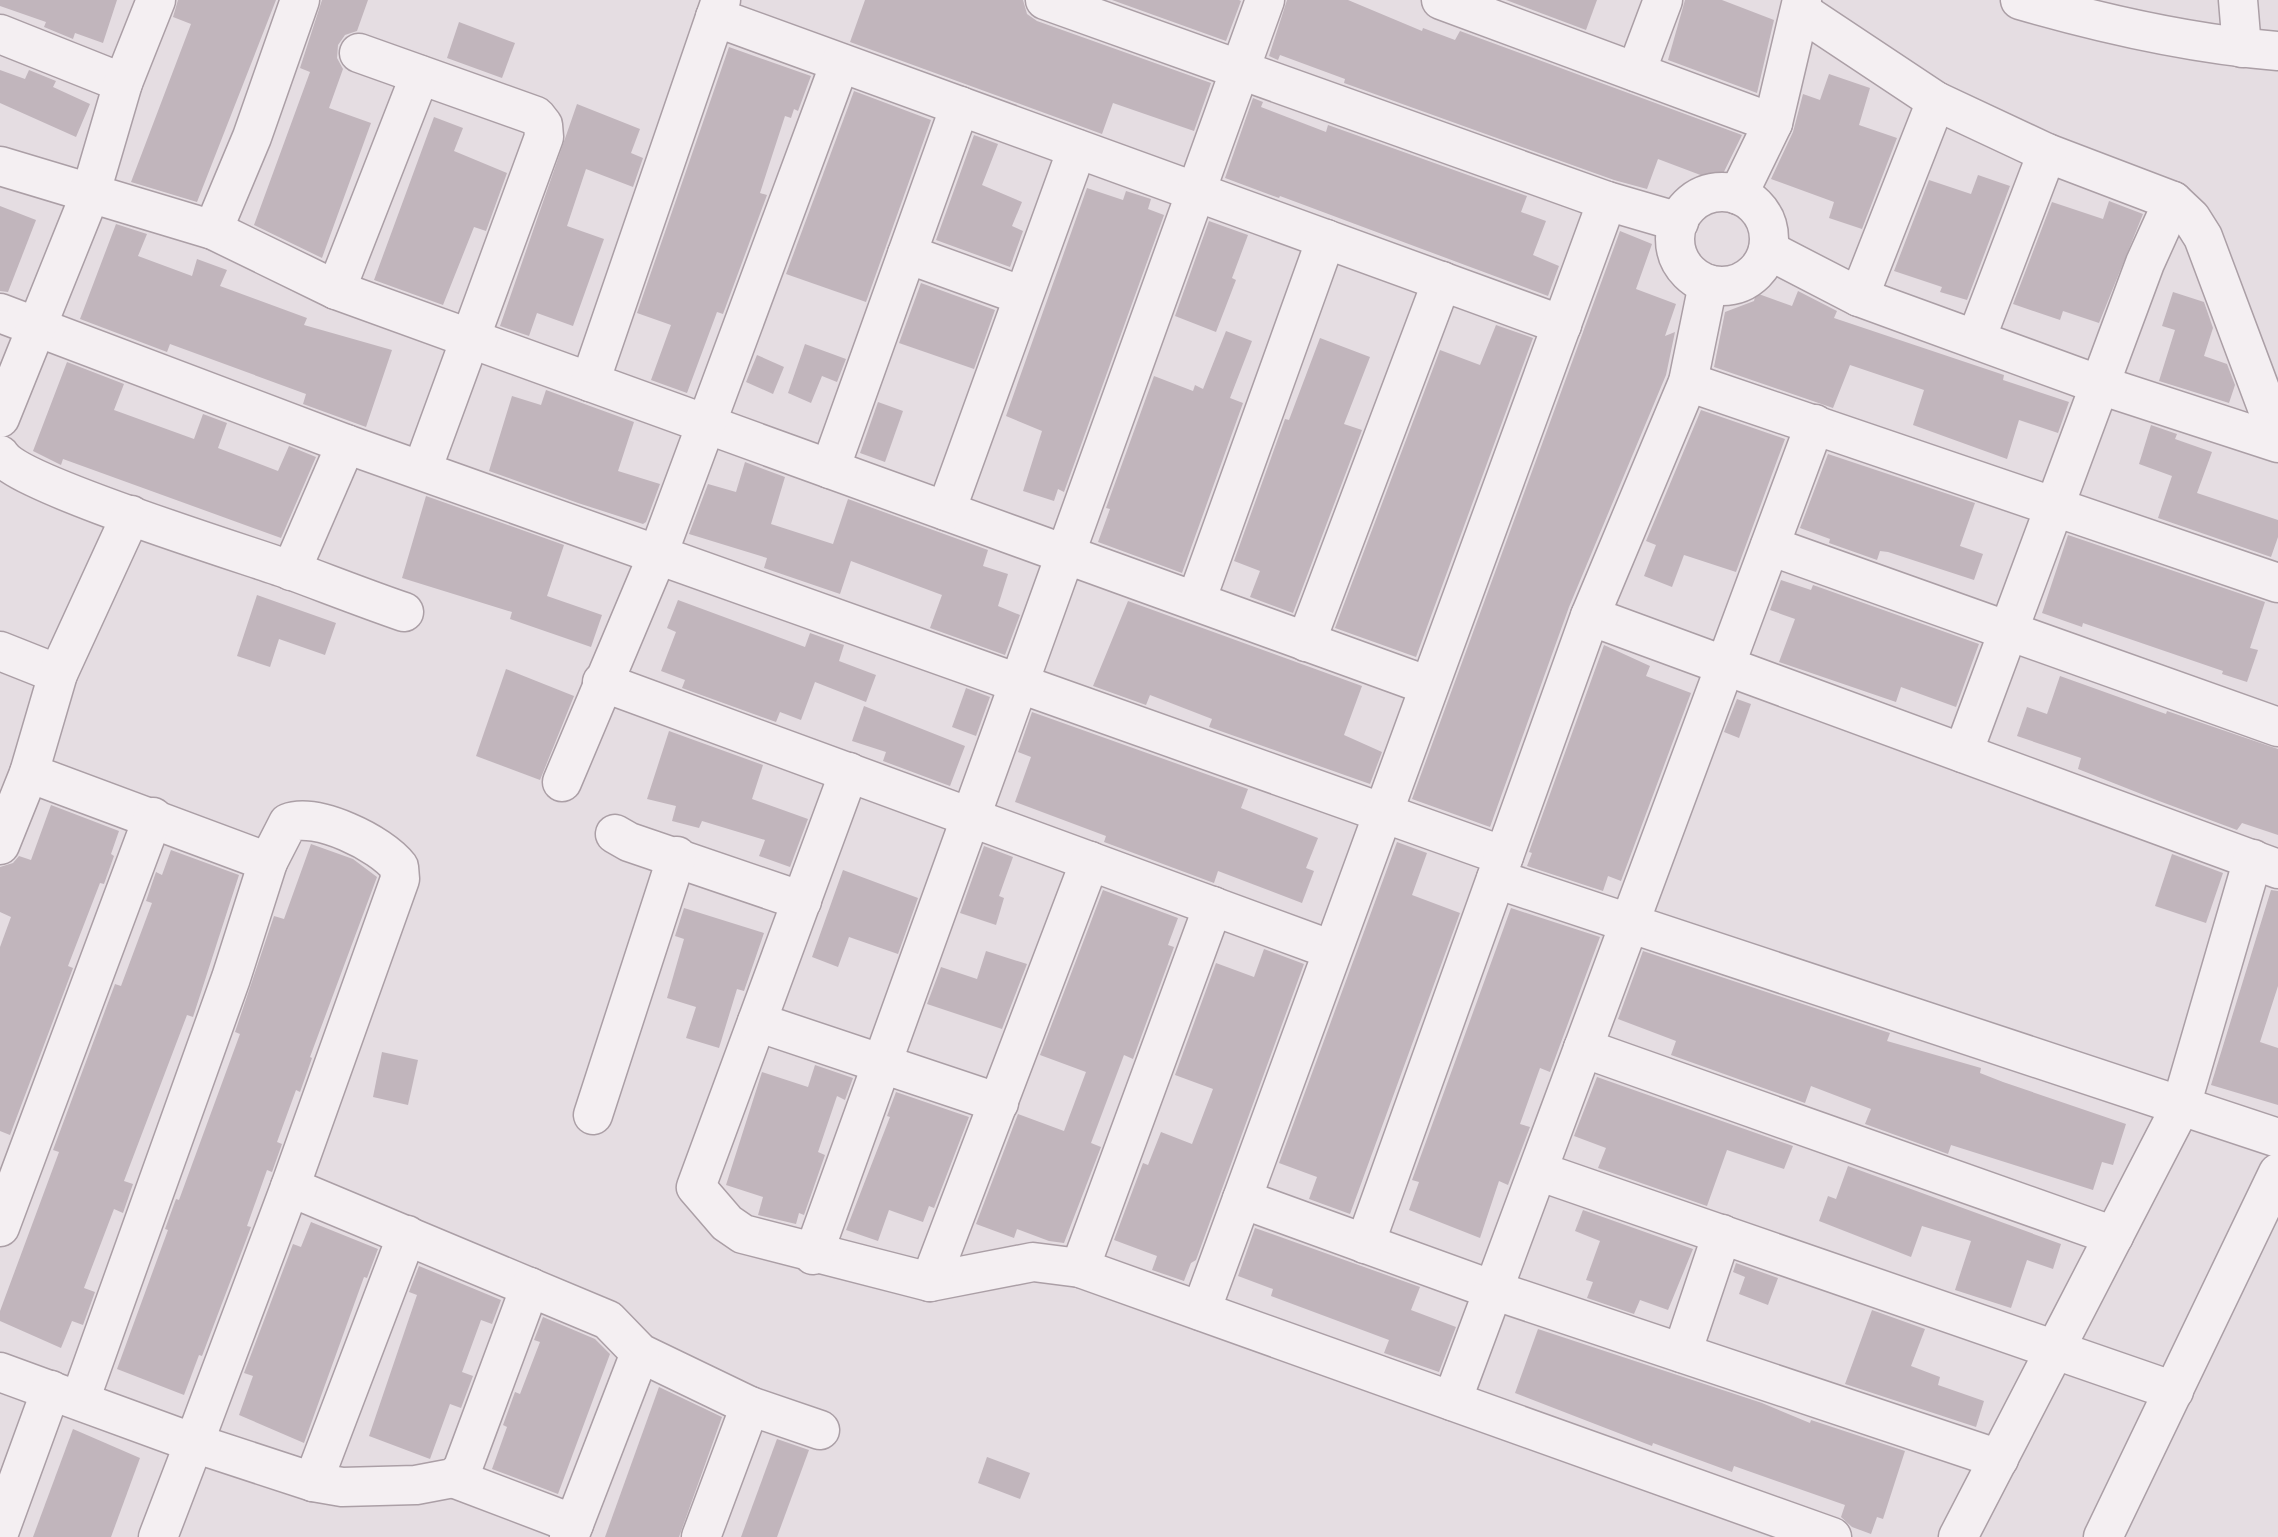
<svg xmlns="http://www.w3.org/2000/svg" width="2278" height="1537" viewBox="0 0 2278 1537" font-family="Poppins,sans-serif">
<rect width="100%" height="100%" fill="#e5dde2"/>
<g fill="#c1b5bc">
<polygon points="0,0 117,0 103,43 75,33 73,39 44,27 46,22 0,6"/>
<polygon points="178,0 276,0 197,202 131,182 191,24 173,17"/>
<polygon points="322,0 368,0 357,31 345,35 338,45 337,58 343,69 329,108 371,123 322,258 254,225 310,72 300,68"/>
<polygon points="865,0 1023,0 1027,14 1037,21 1211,83 1194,131 1113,103 1102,134 850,42"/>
<polygon points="1112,0 1239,0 1241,1 1226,41"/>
<polygon points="1287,0 1348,0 1422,31 1423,28 1455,40 1460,31 1742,135 1719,182 1658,159 1647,189 1614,180 1344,83 1345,79 1280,55 1278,60 1269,56"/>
<polygon points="1506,0 1597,0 1586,30"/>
<polygon points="1685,0 1722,0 1774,20 1757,93 1668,60"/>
<polygon points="459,22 515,43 502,78 447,58"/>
<polygon points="729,47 811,76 798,111 794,109 791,118 785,116 760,193 767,195 723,314 717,312 687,393 651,380 671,325 637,313"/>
<polygon points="0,70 25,79 29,70 56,81 53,87 90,104 76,137 0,103"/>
<polygon points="1829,74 1870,88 1859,125 1897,138 1862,229 1829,218 1834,202 1771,179 1793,132 1803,94 1820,100"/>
<polygon points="854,91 931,120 866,302 786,274"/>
<polygon points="1253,98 1263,102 1261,107 1326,132 1328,125 1527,196 1521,212 1546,221 1533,255 1559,266 1548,296 1280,196 1279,198 1225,178"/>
<polygon points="577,104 640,129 631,153 643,158 633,187 586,169 567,226 604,239 573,326 537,313 529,336 500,326"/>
<polygon points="434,117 463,128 454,151 507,173 486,231 474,227 443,305 374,280"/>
<polygon points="974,135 998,144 982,185 1022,202 1012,226 1023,231 1010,267 936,240"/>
<polygon points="1978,175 2010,186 1967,300 1940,292 1942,287 1894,271 1929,180 1971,194"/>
<polygon points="1087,188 1123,200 1126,191 1151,199 1148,209 1164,215 1064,492 1058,489 1054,501 1023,491 1042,431 1006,416"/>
<polygon points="2109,201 2143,214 2099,323 2063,311 2060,320 2013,304 2052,202 2103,219"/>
<polygon points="0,206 36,220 8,292 0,291"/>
<polygon points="1209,221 1248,235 1232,278 1236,280 1216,332 1175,316"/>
<polygon points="116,224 147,234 138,256 192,276 197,259 227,270 220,286 307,318 304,325 392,350 366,427 303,404 306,394 170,344 167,352 80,319"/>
<polygon points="1620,231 1652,244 1636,289 1676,304 1665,336 1675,332 1666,375 1569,607 1490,827 1412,799"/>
<polygon points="921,283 995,310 974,369 899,343"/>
<polygon points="1798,291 1837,311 1834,318 2004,375 2003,380 2069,402 2058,433 2019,420 2007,459 1913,425 1924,390 1850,365 1833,408 1714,367 1725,312 1754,301 1756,293 1792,306"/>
<polygon points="2173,292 2204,302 2213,328 2204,356 2227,364 2235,385 2229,403 2159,381 2175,330 2162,326"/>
<polygon points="1496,325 1533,338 1416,657 1335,628 1440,350 1480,365"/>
<polygon points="1226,331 1252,341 1230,398 1243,403 1182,573 1098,542 1110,509 1106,508 1154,376 1193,391 1195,385 1203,389"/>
<polygon points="1320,338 1370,357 1344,424 1362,430 1293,613 1250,597 1260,571 1234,561 1285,419 1289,420"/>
<polygon points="805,344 846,359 837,382 822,376 811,403 788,393"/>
<polygon points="757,355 784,367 773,394 746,382"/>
<polygon points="67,362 124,384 114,410 194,439 203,414 227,423 218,448 278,471 289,446 316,457 281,538 63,459 61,465 33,451"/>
<polygon points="546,390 634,422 618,471 660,484 646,522 643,524 578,503 489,471 512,396 541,405"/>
<polygon points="878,402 903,411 885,462 860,453"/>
<polygon points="1701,410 1785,439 1736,572 1684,555 1672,587 1644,576 1656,545 1646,541"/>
<polygon points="2151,425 2177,434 2175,439 2212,452 2197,493 2278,520 2278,537 2271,557 2158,518 2172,476 2139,464"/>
<polygon points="1828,454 1975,503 1960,546 1983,554 1974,580 1888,552 1880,551 1877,560 1829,543 1830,539 1800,528"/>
<polygon points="745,462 785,477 771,524 833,544 848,499 988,550 983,566 1008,574 998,606 1020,615 1005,655 930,628 942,595 851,561 840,594 764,568 767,558 689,534 708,484 736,492"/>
<polygon points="426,496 564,545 547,596 602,615 591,647 510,619 512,612 402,578"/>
<polygon points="2068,535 2265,602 2250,648 2258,650 2247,682 2222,674 2223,671 2083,623 2082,627 2042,613"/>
<polygon points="1781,580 1811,590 1813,585 1979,644 1956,707 1901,687 1896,702 1779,662 1795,619 1770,610"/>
<polygon points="257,595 336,623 325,655 279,639 270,667 237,656"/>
<polygon points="678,600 805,647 810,633 844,645 839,661 876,675 866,702 815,682 801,720 780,712 776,722 682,688 685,680 661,671 676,632 667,628"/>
<polygon points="1128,601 1362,686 1344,735 1382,752 1370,784 1209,727 1212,719 1150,695 1146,705 1093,686"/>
<polygon points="1604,645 1650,666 1646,676 1691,693 1621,881 1608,876 1603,891 1527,866 1532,853 1529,852"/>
<polygon points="506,669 574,696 540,780 476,756"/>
<polygon points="2060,676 2166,714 2167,711 2278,749 2278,835 2242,823 2237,830 2159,801 2078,769 2081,758 2017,736 2027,707 2047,714"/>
<polygon points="966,688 990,697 976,736 952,727"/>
<polygon points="1737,699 1751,704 1739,738 1724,732"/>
<polygon points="864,706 965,746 950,786 883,761 886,752 852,741"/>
<polygon points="1032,712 1248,789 1241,808 1318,838 1306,868 1314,871 1302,903 1218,871 1214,883 1104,842 1106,836 1015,802 1031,757 1018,752"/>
<polygon points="669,731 763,765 752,799 808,819 790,867 759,856 765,840 702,821 699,828 672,821 676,806 647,799"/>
<polygon points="51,805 119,831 111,854 114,856 104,884 100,883 68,966 73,968 10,1135 0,1131 0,947 11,917 0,912 0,867 13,863 19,856 31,860"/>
<polygon points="1397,842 1427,853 1412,895 1460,913 1350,1214 1309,1199 1317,1177 1279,1163"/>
<polygon points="311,844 353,859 377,877 310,1057 312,1058 300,1092 296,1090 277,1142 282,1144 272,1172 267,1170 247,1226 251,1227 202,1356 199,1355 184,1395 117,1369 168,1230 165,1229 176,1199 179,1200 240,1034 235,1032 274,916 284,919"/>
<polygon points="984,846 1013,857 999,896 1004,898 996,925 960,913"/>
<polygon points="171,850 239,875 193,1017 187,1015 124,1181 133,1184 123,1213 114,1209 84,1288 95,1292 83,1325 72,1321 61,1348 0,1321 0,1311 59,1152 53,1150 115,984 121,986 152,903 146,901 156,872 162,875"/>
<polygon points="2172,854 2223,873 2206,923 2155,906"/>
<polygon points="843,870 918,898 898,954 849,937 838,967 812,957"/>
<polygon points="1103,890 1178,918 1168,945 1174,947 1133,1059 1124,1055 1091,1143 1101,1147 1064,1243 1049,1241 1017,1229 1014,1238 976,1224 1018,1114 1064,1131 1086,1072 1040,1055"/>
<polygon points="2271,890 2278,891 2278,986 2260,1042 2278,1048 2278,1105 2211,1085"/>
<polygon points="684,908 764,933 744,991 737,989 719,1048 686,1038 696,1007 667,998 684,939 675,936"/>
<polygon points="1511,908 1600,937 1550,1072 1540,1068 1520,1124 1530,1127 1508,1185 1499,1181 1480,1238 1409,1210 1419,1182 1412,1180"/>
<polygon points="1264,949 1304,964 1196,1260 1191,1263 1184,1281 1152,1270 1157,1256 1114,1240 1143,1163 1148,1165 1161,1132 1192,1144 1213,1089 1175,1075 1216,963 1254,977"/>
<polygon points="986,951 1027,964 1002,1029 927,1004 941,967 977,979"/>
<polygon points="1643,951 1890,1033 1887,1041 1981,1068 1980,1073 2003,1082 2126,1124 2113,1165 2102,1162 2093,1190 1951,1145 1948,1154 1865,1124 1871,1109 1811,1086 1805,1103 1671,1055 1676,1041 1618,1019"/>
<polygon points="382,1052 418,1060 408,1105 373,1097"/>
<polygon points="815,1065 853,1078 845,1100 837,1096 818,1152 825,1155 804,1215 799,1213 796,1224 758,1215 763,1197 726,1185 762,1072 808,1087"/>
<polygon points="1597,1077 1793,1146 1784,1169 1727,1150 1707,1206 1598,1168 1606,1148 1574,1136"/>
<polygon points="896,1092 969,1117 934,1208 929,1206 923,1222 889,1210 878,1241 846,1230 890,1117 887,1116"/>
<polygon points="1848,1166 2061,1244 2053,1269 2027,1260 2011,1308 1955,1290 1971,1241 1922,1226 1911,1257 1819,1221 1828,1196 1836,1199"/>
<polygon points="1583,1210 1693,1249 1668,1310 1640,1300 1634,1314 1587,1298 1593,1282 1586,1280 1600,1241 1575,1231"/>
<polygon points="311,1222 378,1249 367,1278 364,1277 304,1443 239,1415 253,1376 244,1373 293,1244 301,1247"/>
<polygon points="1255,1228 1420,1287 1411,1310 1456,1327 1439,1372 1384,1353 1389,1340 1271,1296 1273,1289 1238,1276"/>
<polygon points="1736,1263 1778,1278 1768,1305 1739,1294 1745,1277 1733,1272"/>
<polygon points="419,1266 501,1300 492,1324 481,1320 462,1372 473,1376 461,1408 450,1404 430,1459 369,1436 417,1295 409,1292"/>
<polygon points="1872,1310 1925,1329 1911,1366 1940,1377 1938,1385 1984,1401 1976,1427 1845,1384"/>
<polygon points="543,1317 595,1339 610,1354 558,1494 492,1469 507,1427 503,1425 515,1392 520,1394 540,1342 534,1340"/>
<polygon points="1538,1329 1762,1403 1810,1423 1811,1420 1905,1451 1883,1519 1877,1517 1871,1534 1852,1527 1841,1517 1845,1505 1734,1466 1732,1472 1653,1443 1652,1446 1515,1393"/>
<polygon points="659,1387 722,1417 679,1537 605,1537"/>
<polygon points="73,1429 140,1458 111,1537 33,1537"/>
<polygon points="777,1439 809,1450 777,1537 741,1537"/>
<polygon points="987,1457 1030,1473 1020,1499 978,1483"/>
</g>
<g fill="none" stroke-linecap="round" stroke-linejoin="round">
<defs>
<g id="street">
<polyline points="1045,0 1607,201 1679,222"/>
<polyline points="1441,0 1773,123"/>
<path d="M2020 0C2103 24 2192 44 2278 51"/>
<polyline points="2238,0 2242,48"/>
<polyline points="1802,12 1936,101 2047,153 2173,201 2145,263 1963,753"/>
<polyline points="715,17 1562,325"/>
<polyline points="0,34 123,83"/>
<polyline points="359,53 536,116 543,125 544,137 422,470"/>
<polyline points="1636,72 1663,0"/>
<polyline points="0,166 213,230 336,290 1429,686"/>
<circle cx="1722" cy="239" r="47"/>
<polyline points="1738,195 1773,123 1802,0"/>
<polyline points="2173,201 2191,218 2203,237 2278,437"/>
<polyline points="213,230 252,137 300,0"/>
<polyline points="1768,250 1859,297 2100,385 2278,443"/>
<polyline points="907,254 1023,296"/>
<polyline points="336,290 420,75"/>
<polyline points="1859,297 1936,101"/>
<polyline points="0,313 346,444 1504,856"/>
<polyline points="1976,339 2047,153"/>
<polyline points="590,382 721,0"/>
<polyline points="1688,382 2278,583"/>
<polyline points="0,418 91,192 123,83 156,0"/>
<path d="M0 455C20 485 242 553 290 570 328 584 366 599 404 612"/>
<polyline points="830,469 960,106"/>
<polyline points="946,511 1077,149"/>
<polyline points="1770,546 2278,727"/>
<polyline points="291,571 346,444"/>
<polyline points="1196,601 1326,239"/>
<polyline points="1590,616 2278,869"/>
<polyline points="1306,642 1442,281"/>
<polyline points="0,651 58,674"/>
<polyline points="602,682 1332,950"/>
<polyline points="849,772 696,1187 727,1223 743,1234 930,1282 1033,1262 1080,1268 1832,1537"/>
<polyline points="29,773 268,862 231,978 80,1400"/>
<polyline points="562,782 658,554 840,63"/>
<polyline points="615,834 629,842 802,901"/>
<polyline points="0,845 29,773 58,674 131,515"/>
<path d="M268 862 288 823C316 812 381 843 399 867L400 879 290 1187"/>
<polyline points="1496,879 2278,1138"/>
<polyline points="757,1022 999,1103"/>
<polyline points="1583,1048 2114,1236"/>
<polyline points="593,1115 677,856"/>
<polyline points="1538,1171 2174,1391"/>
<polyline points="1242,1199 1493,1290 1999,1459"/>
<polyline points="0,1227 153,817"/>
<polyline points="1365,1244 1590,616 1688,382 1708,284"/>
<polyline points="813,1255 1265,0"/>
<polyline points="1080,1268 1213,906"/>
<polyline points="930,1282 1090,861"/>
<polyline points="1201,1311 1607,201"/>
<polyline points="1682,1353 1722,1234"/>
<polyline points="0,1372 194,1443 290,1187 608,1320 640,1353 750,1406 820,1430"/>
<polyline points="1452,1401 1815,424"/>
<polyline points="453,1478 574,1524"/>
<polyline points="313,1482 407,1235"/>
<polyline points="0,1530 51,1390"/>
<polyline points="158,1537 194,1443 313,1482 342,1487 416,1485 453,1478 462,1470 530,1287"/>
<polyline points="569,1537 640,1353"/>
<polyline points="701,1537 750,1406"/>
<polyline points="1958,1537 2181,1106 2253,859"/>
<polyline points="2103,1537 2278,1173"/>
</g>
</defs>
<use href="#street" stroke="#ab9fa6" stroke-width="41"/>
<use href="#street" stroke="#f4eff2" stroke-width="38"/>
</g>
</svg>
